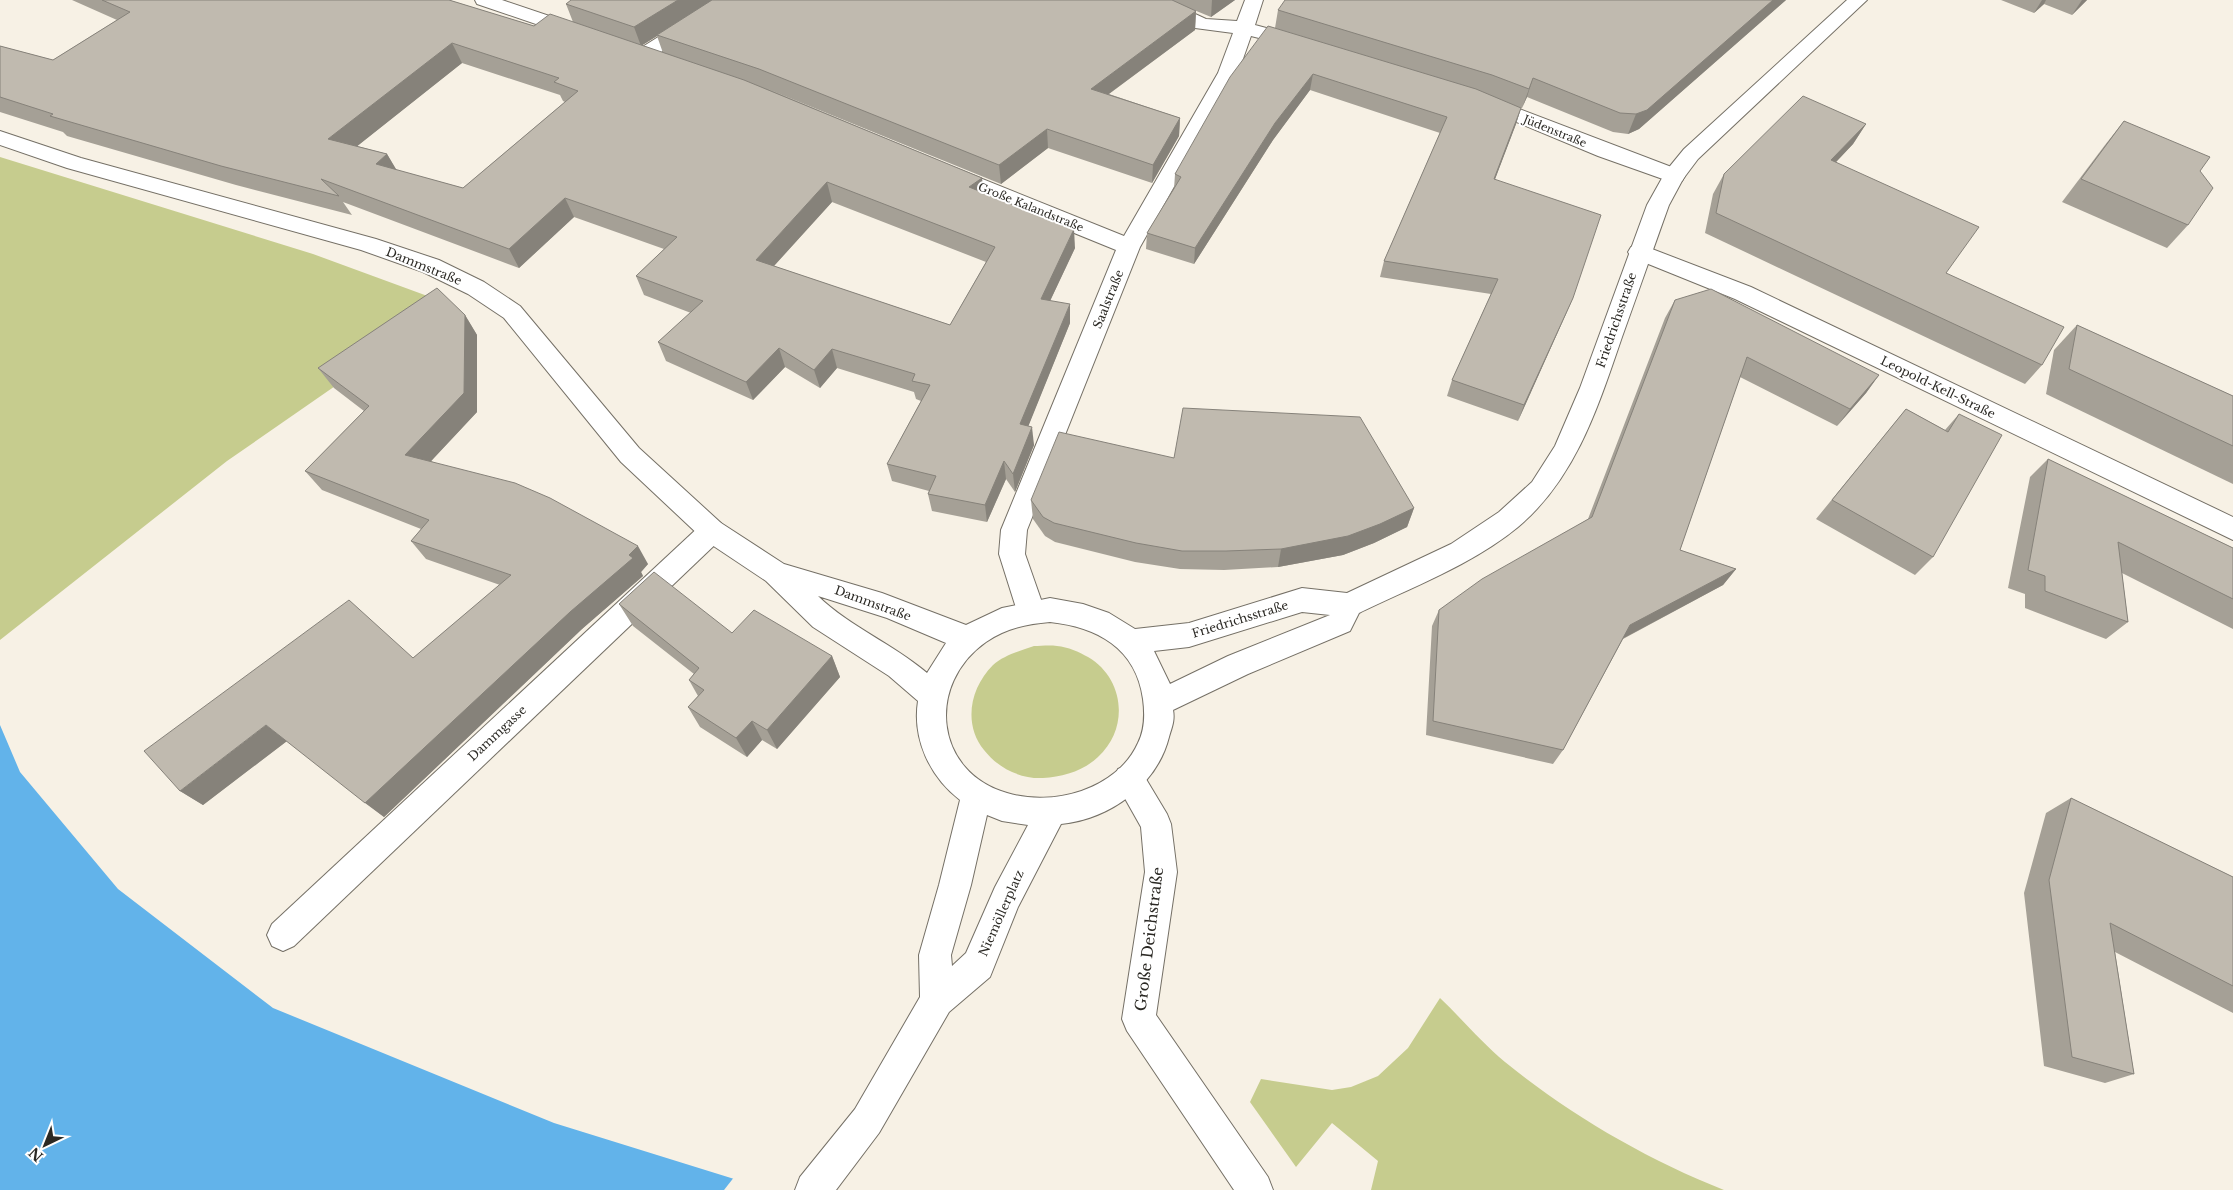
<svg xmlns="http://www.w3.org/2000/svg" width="2233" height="1190" viewBox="0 0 2233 1190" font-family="'Libre Baskerville',serif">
<rect width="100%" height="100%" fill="#f7f1e5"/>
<g fill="#c6cc8e">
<polygon points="0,157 313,254 452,305 227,461 0,640"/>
<path d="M1034 646C1041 646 1049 645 1057 646 1068 647 1079 652 1088 657 1124 678 1130 728 1098 757 1083 771 1063 777 1043 778 1020 779 998 768 984 750 963 724 970 688 993 665 1004 655 1020 651 1034 646Z"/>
<path d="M1440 998C1462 1019 1482 1043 1505 1062 1570 1115 1646 1159 1724 1190H1371L1378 1161 1332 1123 1296 1167 1250 1102 1261 1079 1332 1090 1351 1087 1378 1076 1408 1048Z"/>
</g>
<polygon fill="#62b3ea" points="0,725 20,772 118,889 273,1008 554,1123 770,1190 0,1190"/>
<polygon fill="#f7f1e5" points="735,1176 771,1188 773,1190 724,1190"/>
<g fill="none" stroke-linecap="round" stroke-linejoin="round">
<defs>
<g id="street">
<polygon points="475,0 502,0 585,28 588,32 585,36 571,36 477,4"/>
<polygon points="717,0 739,0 737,4 650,59 636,59 633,55 636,51"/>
<polygon points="1141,0 1165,0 1206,19 1237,21 1245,0 1263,0 1255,25 1270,29 1273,33 1270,37 1263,39 1251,36 1238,73 1140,247 1027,530 1025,554 1045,611 1041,619 1031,623 1021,619 1017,611 999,554 1001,530 1116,250 939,178 936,173 939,168 947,166 955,168 1124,236 1218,73 1233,33 1195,28 1143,4"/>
<polygon points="1485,96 1682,171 1685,176 1682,181 1674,183 1598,156 1478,106 1475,102 1478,98"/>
<polygon points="1639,244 1751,287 2233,517 2233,540 1735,299 1631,257 1628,252 1631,247"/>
<polygon points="712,520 721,523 725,531 721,539 294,946 283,951 272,946 267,935 272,924 703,523"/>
<polygon points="1129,765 1140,769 1167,814 1171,824 1177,872 1156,1015 1268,1177 1273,1190 1234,1190 1127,1031 1122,1019 1145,872 1141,827 1114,779 1118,769"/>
</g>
<path id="secondary" d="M1847 0H1867L1698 159 1683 179 1669 205C1653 249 1638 293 1622 337 1598 407 1576 478 1518 527 1472 565 1412 587 1359 613L1350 631 1248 674 1173 710C1175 720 1172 727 1169 737 1157 785 1110 819 1061 824L1018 907 990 977 949 1012 879 1133 836 1190H795L800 1177 855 1109 920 997 919 955 939 885 960 800C930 777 912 739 918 701L889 676 813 627 766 581 703 539 621 462 504 318 468 294 423 272 361 250 67 168 0 145V131L81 158 376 239 439 260 484 282 520 306 639 448 721 523 784 564 882 593 966 625 1002 608 1050 598 1083 604 1109 613 1135 629 1189 623 1302 588 1347 593 1451 544 1499 512 1532 482 1555 446 1580 388 1647 205 1666 171 1684 149ZM818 596 887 618 946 643 927 673C893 644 850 627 818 596ZM1302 612 1330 615 1228 656 1170 684 1154 651 1189 647ZM1050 622C1097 627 1136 648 1143 699 1145 714 1145 729 1138 743 1117 790 1052 807 1007 793 934 772 926 684 986 642 1006 628 1027 624 1050 622ZM987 815 1002 821 1028 825 995 887 966 953 952 966 951 955 971 885Z"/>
</defs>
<use href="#street" stroke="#757066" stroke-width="2"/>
<use href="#secondary" stroke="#757066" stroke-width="2"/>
<use href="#street" fill="#fff" fill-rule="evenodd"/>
<use href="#secondary" fill="#fff" fill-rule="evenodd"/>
</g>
<g fill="#a5a096" fill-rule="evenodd">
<path d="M72 0H449L534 26 573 22 566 4 571 0H1235L1211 17 1194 10 1196 11 1195 30 1109 94 1180 118 1179 136 1152 183 1048 148 1001 184 765 88 982 178 983 193 1075 248 1050 301 1070 323 1028 426 1034 445 1015 492 1006 479 987 522 932 511 928 494 929 491 892 481 887 464 921 401 916 399 914 392 837 368 820 388 785 367 753 400 666 361 658 342 691 313 644 295 636 276 664 249 574 217 519 268 343 202 352 215 236 185 67 136 63 132 0 112V46L53 60 117 20ZM657 36 663 53 642 45ZM462 63 560 95 563 101 565 102 463 188 396 170 387 154 357 146ZM832 202 986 262 950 325 774 266Z"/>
<polygon points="1786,0 1639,129 1628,134 1613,132 1527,97 1522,108 1521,108 1516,124 1495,179 1573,298 1518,421 1447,396 1452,380 1491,294 1380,277 1384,261 1440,133 1310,90 1273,140 1194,264 1146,249 1147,233 1174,189 1175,174 1275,28 1278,10"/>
<polygon points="2001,0 2087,0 2072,15 2044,4 2034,13"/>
<polygon points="2124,121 2200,171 2188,225 2167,248 2062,202 2105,145"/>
<polygon points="1866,124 1853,144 1836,162 1946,273 2042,365 2025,384 1705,233 1713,194 1724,174"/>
<polygon points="1675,300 1879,375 1866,393 1837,426 1740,377 1680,550 1736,569 1723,585 1623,639 1563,750 1553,764 1426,735 1432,626 1439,610 1588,519 1665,318"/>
<polygon points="465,315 477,335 477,412 431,461 648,564 641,572 643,576 582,629 384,817 287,741 203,805 180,791 413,658 500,585 426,559 411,541 421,529 322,490 305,471 364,411 334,388 318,368"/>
<polygon points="2077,325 2233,396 2233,484 2046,394 2054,350"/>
<polygon points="1906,409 1945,430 1959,414 1933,557 1915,575 1816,519"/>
<polygon points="1174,458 1414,508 1407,527 1374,543 1343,555 1278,567 1224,570 1180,569 1135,562 1055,542 1045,536 1033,519 1031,500"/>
<polygon points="2048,459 2233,548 2233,629 2122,573 2128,622 2106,639 2025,608 2025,594 2008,588 2030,477"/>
<polygon points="619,604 732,633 832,656 840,677 777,749 762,740 747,757 700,727 688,707 698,696 689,680 694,674 633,626"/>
<polygon points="2071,798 2233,877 2233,1013 2115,952 2134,1074 2105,1083 2044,1066 2024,893 2046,813"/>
</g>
<g fill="#86827a">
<polygon points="678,0 713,0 657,35 657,36 641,46 634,27"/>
<polygon points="1212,0 1235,0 1211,17"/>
<polygon points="1773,0 1786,0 1639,129 1628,134 1636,114"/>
<polygon points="2042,0 2046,0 2044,4 2034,13"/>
<polygon points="2082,0 2087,0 2072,15"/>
<polygon points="1196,11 1195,30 1091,107 1091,89"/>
<polygon points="452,43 462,63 341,159 328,139"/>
<polygon points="1313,74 1310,90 1273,140 1194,264 1195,248 1275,123"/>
<polygon points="1533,78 1527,97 1522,108 1529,89"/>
<polygon points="1521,108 1516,124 1489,195 1494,179"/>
<polygon points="1180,118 1179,136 1152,183 1153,165"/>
<polygon points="1866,124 1853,144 1819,180 1831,160"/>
<polygon points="1047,129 1048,148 1001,184 999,165"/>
<polygon points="387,154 399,174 376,164"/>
<polygon points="982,178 984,197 969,187"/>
<polygon points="827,182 832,202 762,279 756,260"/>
<polygon points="565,198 574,217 519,268 509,249"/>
<polygon points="1074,229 1075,248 1042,318 1041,299"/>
<polygon points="1573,298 1566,314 1518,421 1524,405"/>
<polygon points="1070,304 1070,323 1022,442 1020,424"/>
<polygon points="465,315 477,335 477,412 419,474 405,455"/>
<polygon points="779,348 785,367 753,400 746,382"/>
<polygon points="832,349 837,368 820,388 814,370"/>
<polygon points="1879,375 1866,393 1837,426 1850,409"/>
<polygon points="1032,427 1034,445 1015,492 1013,474"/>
<polygon points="1004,461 1006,479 987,522 985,505"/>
<polygon points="1414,508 1407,527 1374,543 1343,555 1278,567 1281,549"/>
<polygon points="638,546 648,564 641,572 643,576 582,629 384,817 365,803"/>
<polygon points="1736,569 1723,585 1620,640 1630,625"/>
<polygon points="832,656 840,677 777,749 767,730"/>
<polygon points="752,721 762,740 747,757 736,738"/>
<polygon points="266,725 287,741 203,805 180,791"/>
</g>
<g fill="#c0baaf" stroke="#86827a" fill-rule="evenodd">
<path d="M102 0H449L534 26 550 14 744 80 982 178 969 187 1074 229 1041 299 1070 304 1020 424 1032 427 1013 474 1004 461 985 505 928 494 936 476 887 464 930 385 912 381 915 374 832 349 814 370 779 348 746 382 658 342 703 301 636 276 677 237 565 198 509 249 321 179 339 196 221 166 50 116 53 114 0 97V46L53 60 130 12ZM452 43 559 78 554 82 578 91 463 188 376 164 387 154 328 139ZM827 182 995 247 950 325 756 260Z"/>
<polygon points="571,0 678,0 634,27 566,4"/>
<polygon points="712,0 1172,0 1196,11 1091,89 1180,118 1153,165 1047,129 999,165 759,69 657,35"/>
<polygon points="1285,0 1773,0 1647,110 1636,114 1620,113 1533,78 1529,89 1492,75 1278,10"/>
<polygon points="1268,26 1476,89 1521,108 1494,179 1601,215 1573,298 1524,405 1452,380 1498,279 1384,261 1447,117 1313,74 1275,123 1195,248 1147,233 1181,177 1175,174 1230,77"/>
<polygon points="1803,96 1866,124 1831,160 1979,227 1946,273 2064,327 2042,365 1716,213 1724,174"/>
<polygon points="2124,121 2210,157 2200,171 2213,188 2188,225 2081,179"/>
<polygon points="437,288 465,315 464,393 405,455 515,483 550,498 638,546 629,555 633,558 570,612 365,803 266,725 180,791 144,751 349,600 413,658 511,575 411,541 429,520 305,471 369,406 318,368"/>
<polygon points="1711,289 1879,375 1850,409 1747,357 1680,550 1736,569 1630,625 1563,750 1433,721 1439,610 1482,579 1592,517 1675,300"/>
<polygon points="2077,325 2233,396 2233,446 2069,369"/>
<polygon points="1183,408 1360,417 1414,508 1380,524 1348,536 1281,549 1226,551 1182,551 1136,543 1054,523 1043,517 1031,500 1059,432 1174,458"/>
<polygon points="1906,409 1948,432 1959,414 2002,435 1933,557 1832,500"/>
<polygon points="2048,459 2233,548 2233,599 2118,542 2128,622 2045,591 2045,576 2028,570"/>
<polygon points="654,572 732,633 754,610 832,656 767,730 752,721 736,738 688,707 704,690 689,680 699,668 619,604"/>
<polygon points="2071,798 2233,877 2233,986 2110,923 2134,1074 2072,1057 2049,880"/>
</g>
<g text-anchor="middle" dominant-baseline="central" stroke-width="4" stroke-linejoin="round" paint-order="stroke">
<g font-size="11" fill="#2b2924" stroke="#fff">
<text transform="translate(1555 131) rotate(22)">Jüdenstraße</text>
<text transform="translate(1031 207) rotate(22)">Große Kalandstraße</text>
</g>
<g font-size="12" fill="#2b2924" stroke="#fff">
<text transform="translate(424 266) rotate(22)">Dammstraße</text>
<text transform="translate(1108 299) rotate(-68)">Saalstraße</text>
<text transform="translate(1616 320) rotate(-71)">Friedrichsstraße</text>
<text transform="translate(1938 387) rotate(26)">Leopold-Kell-Straße</text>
<text transform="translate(873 603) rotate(20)">Dammstraße</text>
<text transform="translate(1240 619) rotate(-17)">Friedrichsstraße</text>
<text transform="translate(497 733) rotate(-43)">Dammgasse</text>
<text transform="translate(1001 913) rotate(-66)">Niemöllerplatz</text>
</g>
<g font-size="15" fill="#2b2924" stroke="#fff">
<text transform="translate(1149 939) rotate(-83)">Große Deichstraße</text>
</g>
</g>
<g transform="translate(45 1145) rotate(223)" stroke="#ffffff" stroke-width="4" paint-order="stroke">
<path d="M0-4L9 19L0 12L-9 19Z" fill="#2b2924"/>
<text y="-8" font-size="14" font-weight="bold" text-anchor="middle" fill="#2b2924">N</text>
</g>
</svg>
